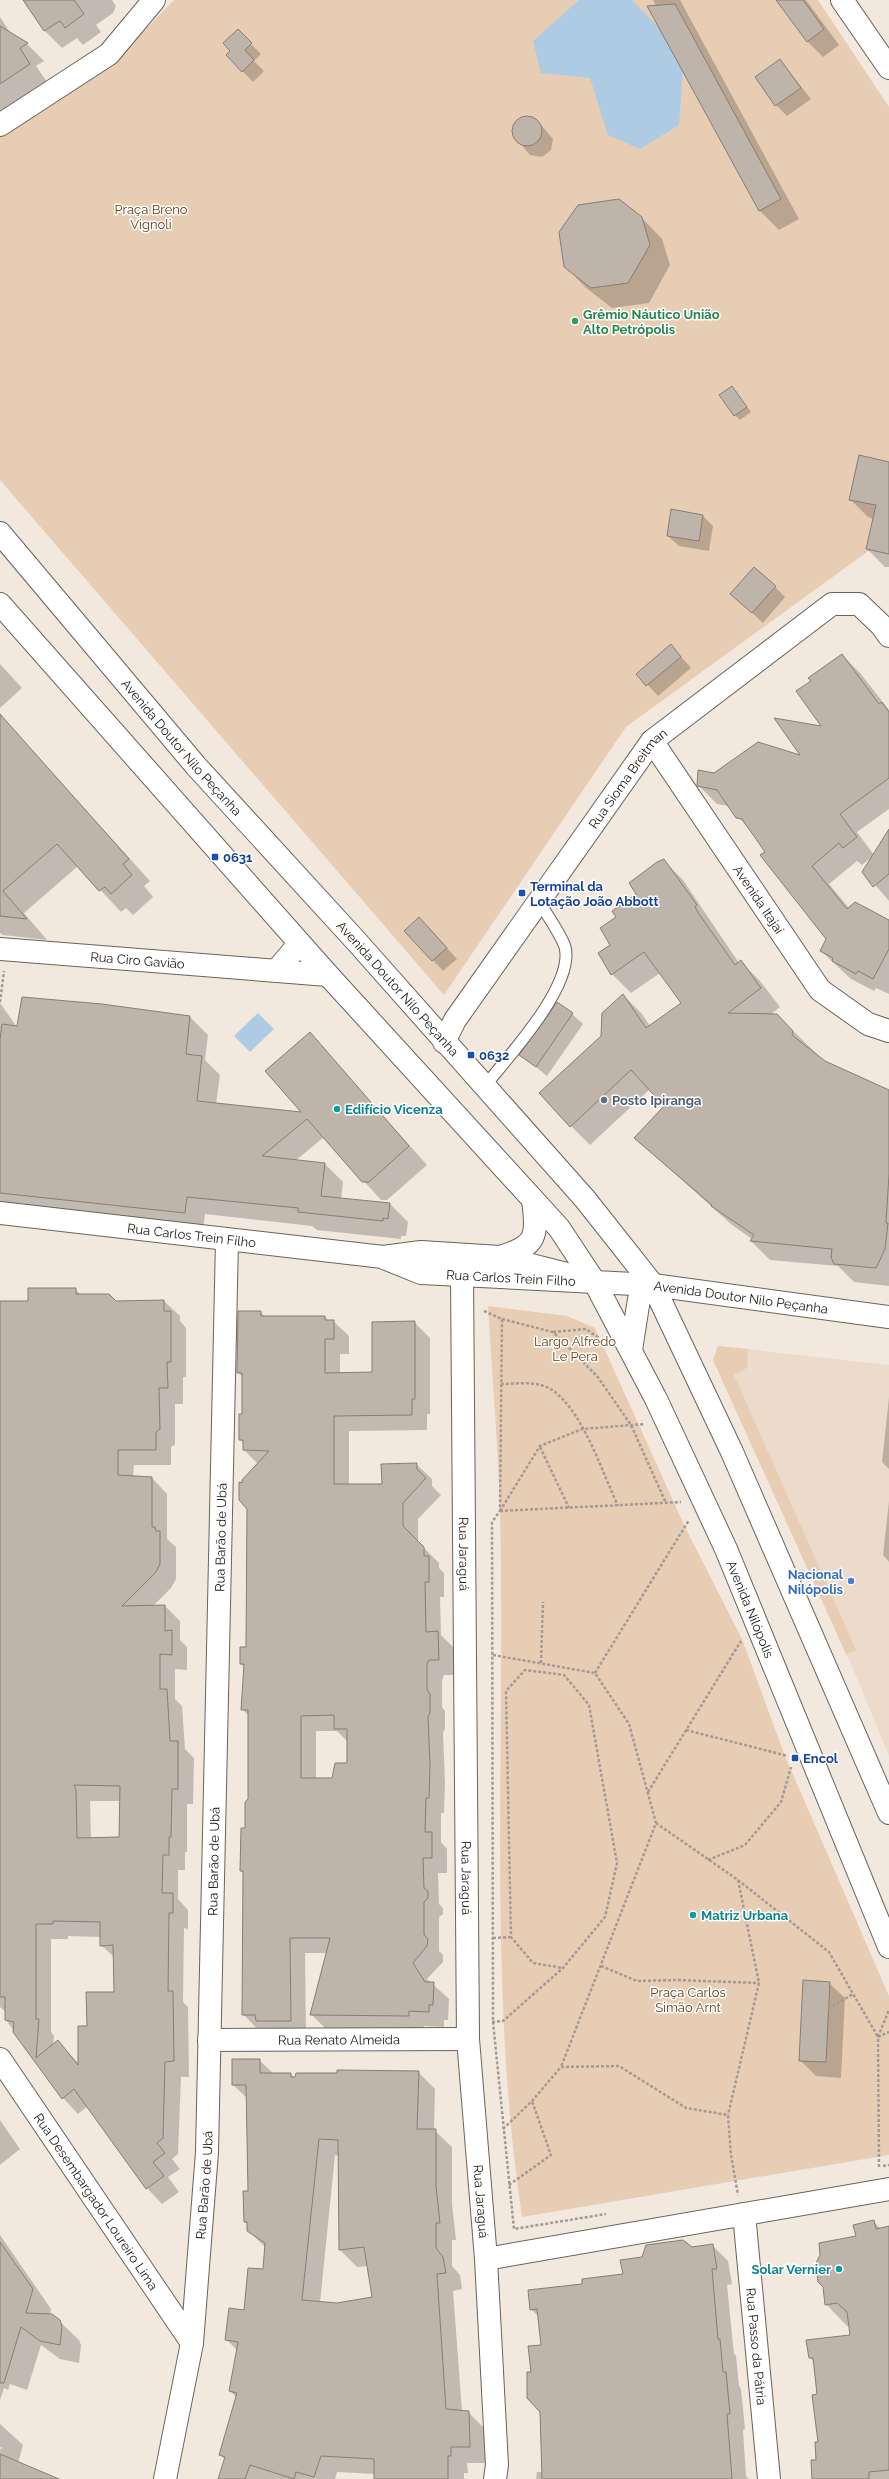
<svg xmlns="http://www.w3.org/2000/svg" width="889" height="2479" viewBox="0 0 889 2479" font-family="Raleway,sans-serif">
<rect width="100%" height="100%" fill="#f3e8de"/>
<polygon fill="#ecdbcb" points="718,1346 889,1365 889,1756 851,1664 713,1360"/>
<g fill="#e8cdb5">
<polygon points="174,0 818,0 889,107 889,536 626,727 444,995 0,480 0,133 18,127 130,45"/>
<path d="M488 1306 567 1316 595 1328 685 1527 742 1639 785 1756 889 1996V2155L522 2217C487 1983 506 1747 500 1512 498 1443 492 1374 488 1306Z"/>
<polygon points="718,1346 748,1349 747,1368 734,1375 856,1650 846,1654 713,1360"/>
</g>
<g fill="#adcbe3">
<polygon points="579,0 632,0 660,29 683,69 679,125 640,149 608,135 590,78 541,73 533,41"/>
<polygon points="258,1013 274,1029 250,1052 234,1036"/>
</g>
<g fill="#0003" fill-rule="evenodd">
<polygon points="24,0 112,0 116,6 113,13 96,25 101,32 83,45 77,38 62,48 45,31"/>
<polygon points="653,0 680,0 799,219 779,230 760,211"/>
<polygon points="778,0 806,0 839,45 823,57 807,41"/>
<polygon points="0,17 11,34 27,44 44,61 36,66 47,82 0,112"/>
<polygon points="238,31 261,54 254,61 264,71 253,82 227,55 232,51"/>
<polygon points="780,60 811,99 787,116 776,105 757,77"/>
<polygon points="524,117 536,119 553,139 551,150 542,157 530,155 513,135 514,123"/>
<polygon points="642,218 662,239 670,265 649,303 612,308 585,287 565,266"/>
<polygon points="732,387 751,412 740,420 735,415"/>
<polygon points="889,463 889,567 885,567 867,549 874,519 868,517 850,499"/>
<polygon points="672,510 703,516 713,526 709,551 679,546 668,536"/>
<polygon points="775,587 785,597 763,623 732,594"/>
<polygon points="671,645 691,668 658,696 638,674"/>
<polygon points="842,655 860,673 889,710 889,809 857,832 874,855 889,831 889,901 864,872 872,857 862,865 857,861 829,884 849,908 889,921 889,994 876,988 874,991 851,979 821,951 827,939 753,834 729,806 717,804 699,786 714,774 803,757 824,728 812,681"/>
<polygon points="0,664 22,688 0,708"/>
<polygon points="0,715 150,881 144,886 153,897 133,915 126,908 121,912 78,866 24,913 47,940 3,935 0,933"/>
<polygon points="664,861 683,880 739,963 741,962 760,981 780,1007 770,1015 777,1015 825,1062 889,1091 889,1286 854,1282 838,1266 770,1260 751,1241 752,1239 732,1225 635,1138 665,1106 650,1089 590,1145 571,1126 602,1036 623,995 642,1014 650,1026 682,1003 660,973 631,993 612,974 612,945 618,918"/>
<polygon points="430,929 457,959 443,971 406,931"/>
<polygon points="0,1003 19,1030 190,1017 208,1035 205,1060 220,1075 216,1104 303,1113 310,1034 427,1165 387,1200 381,1200 324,1137 295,1161 325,1164 343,1182 341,1199 390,1204 408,1222 406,1236 401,1236 401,1239 317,1230 312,1226 205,1214 203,1230 0,1207"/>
<polygon points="572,1014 583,1024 547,1076 521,1055"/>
<path d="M75 1289 81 1295 116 1302 164 1301 180 1316V1321L186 1328V1377H183V1404H175V1445L171 1447V1465H134L133 1477 152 1478 167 1494V1539L176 1547V1579L171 1588 153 1606H165L180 1621V1640L187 1647V1670L175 1669V1699L182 1706 185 1749 194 1758 193 1804H187V1852H185V1870H178V1899L188 1910V1929L184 1928 183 2002 188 2007 189 2077H181L178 2154 172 2159 180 2169 168 2177 179 2192 162 2204 147 2188 88 2106 78 2114 63 2098 6 2020V2012L0 2007V1302H29ZM90 1801H121L120 1838 91 1839ZM68 1936 101 1937V1945L115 1958V1993L88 2027 79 2064 58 2042 53 2045 54 2036 51 2032V1939H68Z"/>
<path d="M261 1312 265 1317H325L329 1321H333L349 1336V1354H340V1374L373 1373 414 1322 430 1338V1414H427V1430L349 1431V1485H383L416 1464 432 1479V1486L441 1495 418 1519V1542L439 1563V1568L444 1573V1597H440L441 1635 454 1648V1675H444L442 1680V1707L445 1711V1729L443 1733 445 1783 444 1813H441V1842L447 1849V1873H438L439 1904 443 1908V1914L439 1917V1951L443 1955V1962L427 1979 449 1999 448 2020H444V2027L424 2026V2031L327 2030 312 2015 327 1953H305L306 2036 258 2030 243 2014 244 1874 241 1870 249 1799V1716L242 1709 245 1668 241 1664 247 1648 248 1508 243 1484 258 1464 244 1450V1443L240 1440 243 1415V1378L238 1372ZM316 1731H337L348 1742V1764L333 1779H316Z"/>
<polygon points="889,1397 889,1469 882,1462"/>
<polygon points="889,1501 889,1562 883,1555"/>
<polygon points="829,1983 845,1998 841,2078 816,2076 800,2060"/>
<path d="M259 2060 274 2074H291L295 2079 418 2072 435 2089 434 2130 452 2147V2204L456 2240H452V2266L460 2275 462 2289 453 2291 462 2411 468 2412 485 2429 486 2463H467L468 2473H464V2479H375V2474L337 2472 335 2479H219L225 2460 220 2454 237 2398 230 2391 237 2350 226 2339 245 2311 264 2270 266 2248 248 2230V2225L245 2222 249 2192 248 2099 233 2085ZM335 2155 339 2156 340 2250 357 2267 368 2266 373 2298 338 2304 320 2303Z"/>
<polygon points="0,2120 20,2149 0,2165"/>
<polygon points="874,2222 881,2229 889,2227 889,2479 813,2479 819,2443 818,2395 814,2362 810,2358 851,2335 850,2325 847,2326 826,2304 857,2236"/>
<polygon points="0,2235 51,2309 50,2315 59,2321 79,2340 81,2345 79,2363 60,2359 41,2345 27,2390 10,2384 8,2390 4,2388 0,2400"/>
<polygon points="712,2245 728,2261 732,2284 727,2285 734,2354 736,2356 739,2386 741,2389 745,2429 743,2430 746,2476 749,2479 536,2479 537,2472 543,2472 541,2411 532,2373 542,2346 539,2317 531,2309 583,2285 624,2275 692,2248"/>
<polygon points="0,2424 23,2445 18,2463 58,2479 1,2479 0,2449 3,2448 0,2447"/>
</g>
<g fill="#bfb4aa" stroke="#877d74" fill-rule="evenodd">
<polygon points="23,0 74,0 84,14 65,28 60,21 44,31"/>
<polygon points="776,0 803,0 824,29 807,42"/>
<polygon points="675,4 781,199 759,211 647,6"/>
<polygon points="0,26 28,43 20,48 30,64 0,84"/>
<polygon points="238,29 252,43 245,50 254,60 242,72 226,55 230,51 223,43"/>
<polygon points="780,59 801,88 775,106 755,77"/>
<circle cx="527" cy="131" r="15"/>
<polygon points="619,199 642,217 650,245 628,283 591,288 564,267 559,232 578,205"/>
<polygon points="732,386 747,407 734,416 719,395"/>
<polygon points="859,455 889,462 889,554 866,549 876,505 849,500"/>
<polygon points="671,509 703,515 699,541 667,536"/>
<polygon points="754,567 776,586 752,613 730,594"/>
<polygon points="671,644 681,657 646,686 636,674"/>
<polygon points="842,654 879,704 882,702 889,712 889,778 840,814 857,837 843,848 839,843 812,866 847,909 855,902 889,920 889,949 873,979 858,971 856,974 832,961 833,958 820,951 826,939 760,855 765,852 742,819 736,818 717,790 697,786 698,770 714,773 758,742 800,755 774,718 821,726 796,691 811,681 808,678"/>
<polygon points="0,714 129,859 123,864 132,875 111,894 105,887 99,891 57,844 3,891 27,919 0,916"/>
<polygon points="889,829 889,874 873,887 862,872"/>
<polygon points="664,859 697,905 695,907 699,914 735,965 741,960 761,988 728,1013 777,1014 793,1031 792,1035 825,1061 889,1090 889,1174 886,1223 888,1223 885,1249 876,1268 834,1264 831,1257 832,1249 750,1241 754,1235 711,1206 712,1205 634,1138 664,1106 631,1070 570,1127 539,1093 601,1036 602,1013 623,994 646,1028 681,1003 644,952 611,975 598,953 610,945 600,928 616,917 612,911 636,894 629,883 657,862"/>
<polygon points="419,917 447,948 432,961 404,931"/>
<polygon points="22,997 102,1004 190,1016 186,1054 202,1056 197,1101 301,1112 265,1071 310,1032 409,1146 369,1182 362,1182 307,1119 262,1156 325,1163 321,1196 390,1203 388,1219 383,1218 383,1221 298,1212 298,1208 187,1197 185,1213 0,1193 0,1040 2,1024 17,1026"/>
<polygon points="557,1002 573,1013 536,1067 519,1055"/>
<path d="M28 1288H76V1294H109L116 1301 164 1300V1311H171V1362H167L168 1388H159L160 1429 156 1432V1450H118V1475L152 1477V1527H155L156 1531H160V1564L156 1572 122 1606 165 1605V1631L172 1630V1655L160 1654V1689H167L170 1741H178V1789H172L171 1837H169V1855H163L162 1893H173V1913H169L168 1991H173L174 2061 165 2062 163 2138 157 2143 165 2153 153 2162 164 2176 146 2189 74 2089 62 2099 13 2032 14 2022 5 2020V1997H0V1301H28ZM74 1785 120 1786 119 1837 77 1838 76 1790ZM53 1921 100 1922V1946L113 1945 114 1992H86L87 2026H78V2065L58 2040 36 2058 39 2019H36V1924H53Z"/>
<path d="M238 1311H261V1316H325V1320H334V1339H325V1373L372 1372V1322L415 1321V1399H412V1415L334 1416V1484H382L381 1464 417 1463V1469L426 1478 403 1503V1526L424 1547V1556H429V1582H425L426 1632 438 1631 439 1660H429L427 1664V1690L430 1694V1713L428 1717 430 1766 429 1798H426L425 1832H432V1858H423L424 1888 428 1891V1898L424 1902V1935L428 1939 427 1946 413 1963 425 1982H434L433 2005H429V2012L409 2011V2016L310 2015 330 1938H290L291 2021H256L255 2015H242L243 1871H240L241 1828H245V1802L248 1799V1710H241L244 1664H240V1647H246L247 1509 239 1500V1482L242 1483V1480L269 1451 243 1450V1440H239V1414H242V1373H237ZM334 1715V1729H347V1763H335L332 1778H301V1716Z"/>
<polygon points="803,1980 830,1982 826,2062 799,2061"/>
<path d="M232 2059H260V2073H291V2077H295L296 2073H337V2070L419 2071 417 2129H436V2186L440 2223H436V2248L443 2257 446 2273 437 2274 446 2409 469 2411 470 2447H451V2456H448V2479H374V2459L321 2456 314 2477 296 2472 294 2479 250 2465 245 2479H218L225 2457 219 2455 237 2393 229 2391 238 2342 225 2340 229 2308 244 2310 248 2268 263 2269 265 2243 247 2231V2222H244L243 2191H248L246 2085H232ZM319 2139 338 2140 339 2250 364 2247 372 2297 337 2303 302 2300Z"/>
<polygon points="874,2220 876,2229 889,2226 889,2470 869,2472 869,2479 812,2479 811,2460 816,2460 815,2442 818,2442 812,2395 817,2394 813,2358 809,2358 806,2340 850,2335 847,2312 837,2303 825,2305 823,2287 818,2282 816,2263 820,2255 819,2243 856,2236 853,2225"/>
<polygon points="683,2240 692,2247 713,2244 717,2269 712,2269 718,2339 720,2339 723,2372 726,2372 730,2414 727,2414 732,2479 542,2479 540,2412 527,2398 527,2372 531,2372 528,2346 541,2345 537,2309 530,2310 528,2290 582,2284 582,2279 623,2274 620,2260 642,2257 646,2245"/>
<polygon points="0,2242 33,2289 26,2313 52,2314 60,2320 62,2326 60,2345 40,2341 21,2327 4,2383 0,2383"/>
<polygon points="0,2454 59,2479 0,2479"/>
</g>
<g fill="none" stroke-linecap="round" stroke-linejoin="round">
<defs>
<path id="service" d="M484 1087C508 1057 575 985 565 947 561 934 546 914 539 901"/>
<g id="minor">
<path id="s1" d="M652 741 820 990 868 1024 889 1031"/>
<path id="s2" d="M0 949 328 975"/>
<polyline points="276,971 294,950 297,941"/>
<path id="s3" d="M462 1276 468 2039 486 2259 497 2465 495 2479"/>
<path id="s4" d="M209 2040 468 2039"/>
<path id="s5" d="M0 2059 192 2343"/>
<path id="s6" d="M744 2214 769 2479"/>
<polyline points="486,2259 889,2189"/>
<path id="s7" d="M165 2479 192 2343 207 2152 227 1240"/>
</g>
<g id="tertiary">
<polyline points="842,0 889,68"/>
<polyline points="0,125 109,54 154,0"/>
<path id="s8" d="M444 1042 455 1020 652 741 832 604H859L881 625 889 636"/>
<path id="s9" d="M0 1213 383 1257 421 1252 500 1257 594 1281"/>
<path id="s10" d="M384 1258 421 1273 653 1285 889 1317"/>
</g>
<g id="secondary">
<path id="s11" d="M0 533 196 766 357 942 585 1199 653 1285 732 1452 889 1813"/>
<path id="s12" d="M0 604 328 975 559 1228 594 1281 656 1399 726 1549 889 1947"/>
<path d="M500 1257C537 1246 538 1236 533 1200"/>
<polyline points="631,1350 639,1299 653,1285"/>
</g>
</defs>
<use href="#service" stroke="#6b6259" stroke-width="13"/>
<use href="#minor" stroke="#6b6259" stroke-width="24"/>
<use href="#tertiary" stroke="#6b6259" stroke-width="24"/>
<use href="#secondary" stroke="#6b6259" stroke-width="24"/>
<g stroke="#a39a93" stroke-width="2.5" stroke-dasharray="3 2" stroke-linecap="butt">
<polyline points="0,1002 4,971"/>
<polyline points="484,1311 502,1319 500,1511 492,1522 493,2022 514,2229 606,2214"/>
<polyline points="502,1319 553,1332 597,1376 631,1425 666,1503"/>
<polyline points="553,1332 586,1329 599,1338"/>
<path d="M501 1384C516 1384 538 1380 552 1390 583 1411 602 1472 618 1506"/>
<polyline points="540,1447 569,1508"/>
<polyline points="500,1511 540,1446 582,1429 645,1424"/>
<polyline points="500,1511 681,1502"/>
<polyline points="493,1655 595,1673 629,1724 656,1823 561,2067"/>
<polyline points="541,1663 543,1602"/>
<polyline points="595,1673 689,1520"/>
<polyline points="686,1730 788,1756"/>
<polyline points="648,1792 741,1641"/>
<polyline points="656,1823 738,1880 759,1983 728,2115"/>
<polyline points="708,1860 745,1845 781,1802 791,1767"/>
<polyline points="738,1880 829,1952 878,2037"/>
<polyline points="493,1938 511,1937"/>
<polyline points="601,1966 637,1981 677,1980 759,1983"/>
<polyline points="828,2009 853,1994"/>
<polyline points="492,2022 503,2021 563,1968 605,1917 617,1863 589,1705 564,1675 525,1670 506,1691 511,1937 533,1963 563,1968"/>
<polyline points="878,2037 889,2032"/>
<polyline points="503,2129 532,2101 561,2067 619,2066 686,2108 728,2115 731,2155 738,2195"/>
<polyline points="883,2166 889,2165"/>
<polyline points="879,2167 878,2037 889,2010"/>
<polyline points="509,2185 551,2155 532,2101"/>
</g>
<use href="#service" stroke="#fff" stroke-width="11"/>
<use href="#minor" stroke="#fff" stroke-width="22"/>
<use href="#tertiary" stroke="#fff" stroke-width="22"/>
<use href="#secondary" stroke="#fff" stroke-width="22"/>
</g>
<circle fill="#2e9e5b" stroke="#fff" stroke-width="1.5" cx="575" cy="321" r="4"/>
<g fill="#1a4fb4" stroke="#fff" stroke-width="1.5">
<rect x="211" y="853" width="8" height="8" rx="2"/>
<rect x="518" y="889" width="8" height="8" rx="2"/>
<rect x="467" y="1051" width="8" height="8" rx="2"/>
<rect x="791" y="1754" width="8" height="8" rx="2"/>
</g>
<circle fill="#5c6f8a" stroke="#fff" stroke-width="1.5" cx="604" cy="1100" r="4"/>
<g fill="#0f9aa8" stroke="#fff" stroke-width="1.5">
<circle cx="337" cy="1109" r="4"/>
<circle cx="693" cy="1915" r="4"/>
<circle cx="839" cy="2269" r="4"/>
</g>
<circle fill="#3f7fe0" stroke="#fff" stroke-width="1.5" cx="851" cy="1581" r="4"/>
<g text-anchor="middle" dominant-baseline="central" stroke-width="3" stroke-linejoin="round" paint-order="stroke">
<g font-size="13" fill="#653f15" stroke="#fff">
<text x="151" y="209">Praça Breno<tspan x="151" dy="15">Vignoli</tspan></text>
<text x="575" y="1341">Largo Alfredo<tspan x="575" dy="15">Le Pera</tspan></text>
<text x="688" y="1992">Praça Carlos<tspan x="688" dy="15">Simão Arnt</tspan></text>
</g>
<g font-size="13" font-weight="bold" fill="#27864d" stroke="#fff" text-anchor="start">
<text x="583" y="314">Grêmio Náutico União<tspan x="583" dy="15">Alto Petrópolis</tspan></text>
</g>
<g font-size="13" fill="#1c1814" stroke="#fff">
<text stroke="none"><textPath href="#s11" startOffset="281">Avenida Doutor Nilo Peçanha</textPath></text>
<text stroke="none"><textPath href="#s8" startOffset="322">Rua Sioma Breitman</textPath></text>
<text stroke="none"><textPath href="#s1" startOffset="191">Avenida Itajaí</textPath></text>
<text stroke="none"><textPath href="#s2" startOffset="138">Rua Ciro Gavião</textPath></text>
<text stroke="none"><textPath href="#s11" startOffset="605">Avenida Doutor Nilo Peçanha</textPath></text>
<text stroke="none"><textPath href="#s9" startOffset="193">Rua Carlos Trein Filho</textPath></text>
<text stroke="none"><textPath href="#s10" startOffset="130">Rua Carlos Trein Filho</textPath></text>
<text stroke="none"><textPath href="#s10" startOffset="361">Avenida Doutor Nilo Peçanha</textPath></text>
<text stroke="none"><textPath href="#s7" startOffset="945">Rua Barão de Ubá</textPath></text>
<text stroke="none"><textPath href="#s3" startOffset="278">Rua Jaraguá</textPath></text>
<text stroke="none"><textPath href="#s12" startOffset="1265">Avenida Nilópolis</textPath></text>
<text stroke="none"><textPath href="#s7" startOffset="621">Rua Barão de Ubá</textPath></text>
<text stroke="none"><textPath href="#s3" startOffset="602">Rua Jaraguá</textPath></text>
<text stroke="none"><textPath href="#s4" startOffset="130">Rua Renato Almeida</textPath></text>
<text stroke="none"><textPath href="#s7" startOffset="297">Rua Barão de Ubá</textPath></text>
<text stroke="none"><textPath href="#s5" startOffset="172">Rua Desembargador Loureiro Lima</textPath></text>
<text stroke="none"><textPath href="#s3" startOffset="926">Rua Jaraguá</textPath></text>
<text stroke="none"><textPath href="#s6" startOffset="133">Rua Passo da Pátria</textPath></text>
</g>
<g font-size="13" font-weight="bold" fill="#164399" stroke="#fff" text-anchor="start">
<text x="223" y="857">0631</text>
<text x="530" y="886">Terminal da<tspan x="530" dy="15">Lotação João Abbott</tspan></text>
<text x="479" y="1055">0632</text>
<text x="803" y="1758">Encol</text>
</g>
<g font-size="13" font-weight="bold" fill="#4e5e75" stroke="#fff" text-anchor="start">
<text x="612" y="1100">Posto Ipiranga</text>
</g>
<g font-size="13" font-weight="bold" fill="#0d838f" stroke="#fff" text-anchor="start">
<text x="345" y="1109">Edifício Vicenza</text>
<text x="701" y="1915">Matriz Urbana</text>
<text x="831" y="2269" text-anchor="end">Solar Vernier</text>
</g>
<g font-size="13" font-weight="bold" fill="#366cbe" stroke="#fff" text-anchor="end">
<text x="843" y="1574">Nacional<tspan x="843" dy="15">Nilópolis</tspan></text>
</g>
</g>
</svg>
